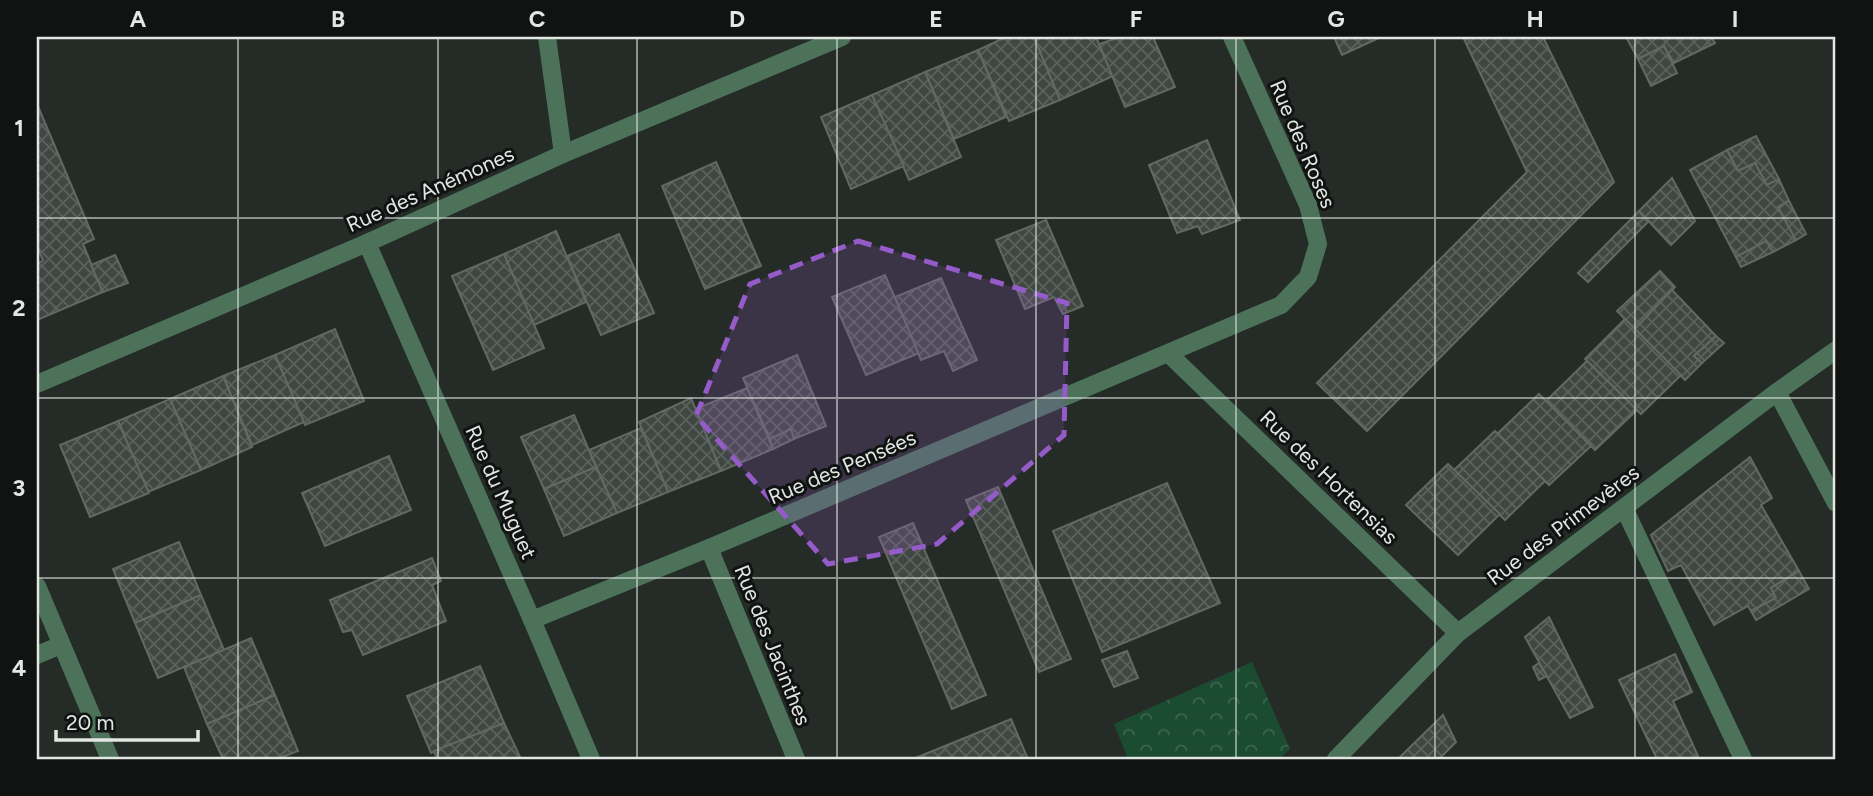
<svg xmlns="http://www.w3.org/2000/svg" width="1873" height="796" viewBox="0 0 1873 796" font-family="Figtree,sans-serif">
<defs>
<pattern id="park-crowns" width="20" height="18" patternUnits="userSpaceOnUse" patternTransform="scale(1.75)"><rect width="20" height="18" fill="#1b4b31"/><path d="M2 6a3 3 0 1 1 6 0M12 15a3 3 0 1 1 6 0" fill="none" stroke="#3c654f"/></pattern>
<pattern id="building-cross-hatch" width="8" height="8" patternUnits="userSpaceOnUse" patternTransform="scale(1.75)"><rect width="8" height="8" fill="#404742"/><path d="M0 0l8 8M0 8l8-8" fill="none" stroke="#5b625d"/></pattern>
</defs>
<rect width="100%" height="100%" fill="#252b27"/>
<polygon fill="url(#park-crowns)" points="1252,662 1290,749 1279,759 1128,759 1114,724"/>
<g fill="url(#building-cross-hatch)" stroke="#626964" stroke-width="2">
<polygon points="1006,37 1034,37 1060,100 1009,121 978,50"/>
<polygon points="1034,37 1096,37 1113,76 1060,100"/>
<polygon points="1120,37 1153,37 1175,87 1125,107 1099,44"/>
<polygon points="1334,37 1381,37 1342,55"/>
<polygon points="1463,37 1543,37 1614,182 1367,431 1317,383 1527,172"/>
<polygon points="1626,37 1711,37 1715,43 1674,63 1664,46 1638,59"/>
<polygon points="1664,46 1677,73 1651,86 1638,59"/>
<polygon points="978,50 1006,117 954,139 925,72"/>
<polygon points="925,72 961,157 909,180 872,95"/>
<polygon points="872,95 904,166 851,189 821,117"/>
<polygon points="37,104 94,239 83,244 103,292 37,320 37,263 43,261 37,245"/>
<polygon points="1756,136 1779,179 1767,185 1755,163 1738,171 1727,150"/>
<polygon points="1207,140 1240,220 1202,234 1198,226 1177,233 1149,165"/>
<polygon points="1727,150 1738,171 1755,163 1767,185 1779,179 1789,201 1778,207 1796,240 1773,252 1766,241 1736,257 1690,170"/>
<polygon points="716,162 761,266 705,289 662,186"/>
<polygon points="1672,178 1695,221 1671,245 1639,211"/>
<polygon points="1789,201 1806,234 1796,240 1778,207"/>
<polygon points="1639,211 1648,222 1588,282 1578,273"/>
<polygon points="1046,220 1083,306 1063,314 1054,297 1025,309 996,240"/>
<polygon points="556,231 586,302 534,325 504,254"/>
<polygon points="619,234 654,313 601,335 567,256"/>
<polygon points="1766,241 1773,252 1741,267 1736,257"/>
<polygon points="504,254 544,348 493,370 452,276"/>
<polygon points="115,255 128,283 103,292 91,265"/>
<polygon points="1660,271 1675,287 1635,329 1617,311"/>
<polygon points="885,275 919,353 866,375 832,297"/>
<polygon points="941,278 977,360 953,371 944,351 921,360 895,297"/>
<polygon points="1672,290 1716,336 1694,356 1702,363 1685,380 1635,329"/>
<polygon points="1625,319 1681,375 1641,414 1585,359"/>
<polygon points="335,329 364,401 305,425 275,355"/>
<polygon points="1716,336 1724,343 1702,363 1694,356"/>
<polygon points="275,355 304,422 252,445 223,376"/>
<polygon points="797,355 826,426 794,439 791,429 770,439 743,378"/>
<polygon points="1587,361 1637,410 1595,450 1546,401"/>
<polygon points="223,376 252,447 201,470 170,399"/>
<polygon points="747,388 773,449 721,471 695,409"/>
<polygon points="1539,394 1591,446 1549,485 1497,434"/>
<polygon points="691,398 721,471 668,492 639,422"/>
<polygon points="170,399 201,470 148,492 118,421"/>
<polygon points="574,415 596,467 544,489 521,437"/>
<polygon points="118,421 149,493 90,517 60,445"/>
<polygon points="641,428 668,492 617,513 589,450"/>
<polygon points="791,429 794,439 773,449 770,439"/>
<polygon points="1495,431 1545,481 1505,520 1454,470"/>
<polygon points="389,456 411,510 325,546 302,493"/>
<polygon points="1750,457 1772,498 1761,505 1799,571 1771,588 1776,598 1751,611 1748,606 1714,625 1681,565 1668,571 1651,535"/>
<polygon points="1448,464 1500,514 1458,555 1406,505"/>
<polygon points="596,467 617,513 564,536 544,489"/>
<polygon points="1167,483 1220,603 1102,652 1053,531"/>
<polygon points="998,487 1071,659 1039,672 966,500"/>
<polygon points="913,523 986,695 952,709 879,537"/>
<polygon points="179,542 201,595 135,623 113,569"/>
<polygon points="432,558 441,581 432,585 446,621 363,655 352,630 343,632 330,600"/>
<polygon points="1799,571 1809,589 1756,620 1751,611 1776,598 1771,588"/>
<polygon points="201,595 224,650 158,678 135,623"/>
<polygon points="1549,617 1593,707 1570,718 1525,637"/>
<polygon points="251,638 275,695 207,724 184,667"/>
<polygon points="1127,651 1138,678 1114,687 1102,660"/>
<polygon points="1675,654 1692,692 1673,701 1698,756 1691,759 1657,759 1619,680"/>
<polygon points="1539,663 1547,676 1539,680 1533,667"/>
<polygon points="480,666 504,723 431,753 407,696"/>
<polygon points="275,695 298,751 277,759 223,759 207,724"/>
<polygon points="1443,715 1456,742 1439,759 1398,759"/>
<polygon points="1011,719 1028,759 913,759"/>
<polygon points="504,723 521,759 437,759 434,751"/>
</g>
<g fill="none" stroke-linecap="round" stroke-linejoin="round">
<polyline stroke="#4c725a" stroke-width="18" points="1624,508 1743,759"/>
<g stroke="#4c725a" stroke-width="18">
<polyline points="547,37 563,154"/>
<polyline points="367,243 532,620 591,759"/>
<polyline points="1169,354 1458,633"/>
<polyline points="37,384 367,243 563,154 842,37"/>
<polyline points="1777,392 1836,503"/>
<polyline points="709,548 796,759"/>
<polyline points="37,586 110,759"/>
<polyline points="532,620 709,548 1281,305 1308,277 1318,244 1308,205 1232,37"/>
<polyline points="37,655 61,645"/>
<polyline points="1336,759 1458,633 1777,392 1836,350"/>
</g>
</g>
<path fill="#955bc8" fill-opacity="0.2" stroke="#955bc8" stroke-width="5" stroke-dasharray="14 9" stroke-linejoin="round" d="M858 241 1067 303 1064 435 937 544 828 564 696 416 750 284Z"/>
<path fill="none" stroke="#e2e7e4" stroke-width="2" stroke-opacity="0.55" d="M238 37V759M438 37V759M637 37V759M837 37V759M1036 37V759M1236 37V759M1435 37V759M1635 37V759M37 218H1836M37 398H1836M37 578H1836"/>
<g text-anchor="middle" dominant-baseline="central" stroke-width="6" stroke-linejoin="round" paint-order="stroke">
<g font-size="21" fill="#e2e7e4" stroke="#101311">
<text transform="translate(1303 144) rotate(67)">Rue des Roses</text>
<text transform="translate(430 189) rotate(-24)">Rue des Anémones</text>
<text transform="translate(842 467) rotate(-23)">Rue des Pensées</text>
<text transform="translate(1329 477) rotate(44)">Rue des Hortensias</text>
<text transform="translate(501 492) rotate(66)">Rue du Muguet</text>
<text transform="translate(1563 525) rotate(-37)">Rue des Primevères</text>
<text transform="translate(773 645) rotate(68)">Rue des Jacinthes</text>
</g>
</g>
<rect width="1873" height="796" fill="none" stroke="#101311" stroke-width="77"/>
<path d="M56 730v10h142v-10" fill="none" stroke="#e2e7e4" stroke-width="3.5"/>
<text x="66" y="730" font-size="21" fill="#e2e7e4" stroke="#101311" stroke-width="5" paint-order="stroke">20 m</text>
<rect x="38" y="38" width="1796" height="720" fill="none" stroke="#e2e7e4" stroke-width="2.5"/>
<g font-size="23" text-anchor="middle" font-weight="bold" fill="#e2e7e4">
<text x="138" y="27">A</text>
<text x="338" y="27">B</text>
<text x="537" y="27">C</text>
<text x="737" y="27">D</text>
<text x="936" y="27">E</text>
<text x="1136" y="27">F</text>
<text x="1336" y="27">G</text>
<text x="1535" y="27">H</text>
<text x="1735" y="27">I</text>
<text x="19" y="136">1</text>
<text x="19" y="316">2</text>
<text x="19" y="496">3</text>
<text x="19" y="676">4</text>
</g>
</svg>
